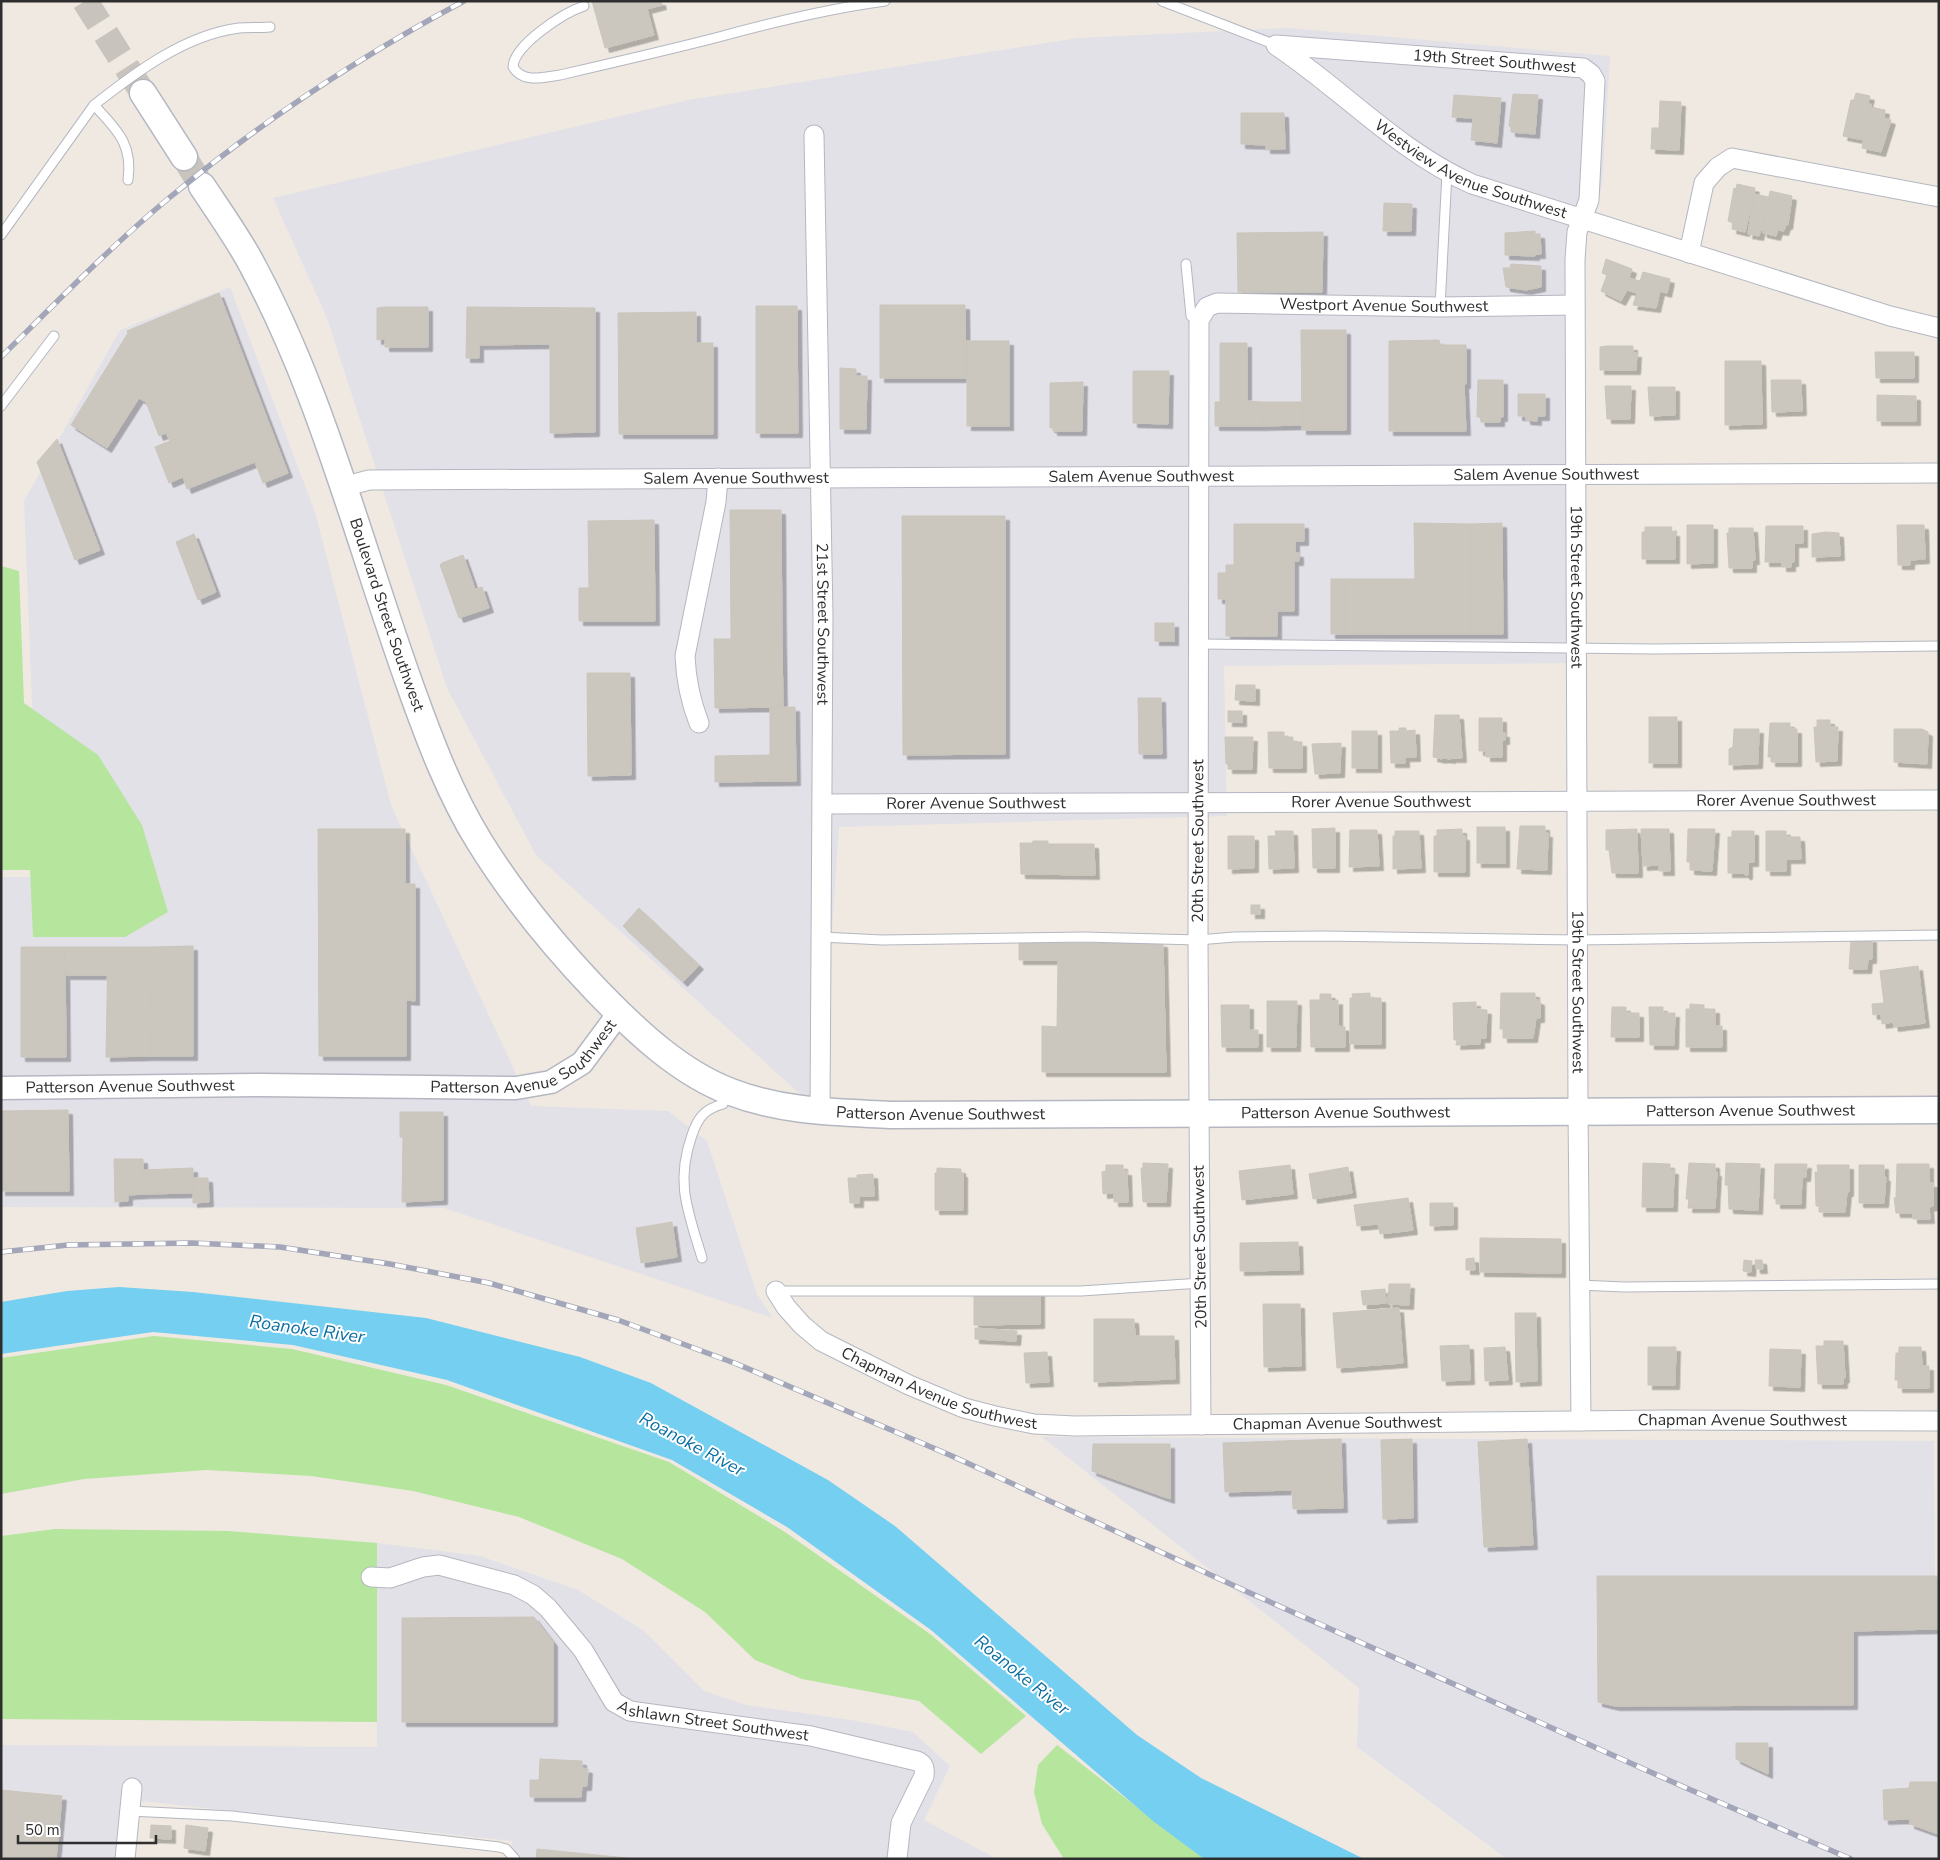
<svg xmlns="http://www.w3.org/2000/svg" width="1940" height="1860" viewBox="0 0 1940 1860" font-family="'Nunito Sans',sans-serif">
<defs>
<filter id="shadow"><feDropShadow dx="4.5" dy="4.5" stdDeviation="0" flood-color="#0004"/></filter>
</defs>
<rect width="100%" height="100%" fill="#efe9e1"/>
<g fill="#e3e1e8">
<polygon points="1288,28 1610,56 1602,186 1584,243 1585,663 1224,666 1227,816 839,827 820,1112 536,855 447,688 327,318 273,198 688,100 1078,38"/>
<polygon points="230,287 315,512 391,805 531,1106 668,1111 707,1141 757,1294 773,1318 444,1208 1,1207 1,877 39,877 24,501 120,330"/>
<polygon points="1042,1437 1934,1441 1935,1592 1939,1592 1939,1859 1507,1859 1357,1747 1359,1688"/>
<polygon points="377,1543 480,1556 578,1590 643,1630 704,1691 746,1705 857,1721 913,1732 950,1766 924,1820 997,1859 511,1859 512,1841 141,1801 134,1859 1,1859 1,1745 377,1747"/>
</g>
<g fill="#b6e59e">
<polygon points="1,566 19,571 24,703 98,755 142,825 168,912 125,937 33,937 30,870 1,870"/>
<polygon points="154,1336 292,1349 446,1385 669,1462 785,1532 930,1634 1026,1716 981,1754 919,1701 802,1679 755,1660 705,1612 622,1559 519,1517 413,1491 311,1476 206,1470 84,1479 1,1494 1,1358"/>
<polygon points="55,1529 228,1531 377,1543 377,1722 1,1719 1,1536"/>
<polygon points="1057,1745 1204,1859 1064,1859 1042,1824 1034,1792 1038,1765"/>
</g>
<polygon fill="#75cff0" points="119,1287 193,1292 426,1318 580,1357 651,1383 828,1480 895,1526 1137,1735 1201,1778 1364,1859 1204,1859 1153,1821 931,1630 787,1527 672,1460 447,1380 293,1345 153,1332 1,1354 1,1302 67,1291"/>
<g fill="#cbc7bf" stroke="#cbc5ba" filter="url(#shadow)">
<polygon points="592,1 661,1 662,5 647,9 654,35 605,48"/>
<polygon points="1856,93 1870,96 1868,103 1871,104 1864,140 1843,136 1851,100 1854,100"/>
<polygon points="1513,94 1538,95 1535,134 1511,132 1511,127 1509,126"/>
<polygon points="1454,95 1501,98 1497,143 1471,140 1473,118 1452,117"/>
<polygon points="1660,101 1681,102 1679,150 1651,149 1652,128 1659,128"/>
<polygon points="1870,107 1885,110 1884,118 1891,120 1881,152 1862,148"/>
<polygon points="1241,113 1284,113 1285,149 1266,149 1266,145 1241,144"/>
<polygon points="1737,184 1755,188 1745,232 1732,229 1733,223 1728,221 1734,188 1736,189"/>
<polygon points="1770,191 1792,196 1788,225 1786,225 1784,231 1778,230 1776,236 1763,233 1762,230"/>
<polygon points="1754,194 1769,197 1759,236 1748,234"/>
<polygon points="1384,203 1412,204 1411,231 1383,231"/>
<polygon points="1535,231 1535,234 1540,234 1541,254 1535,254 1535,256 1505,255 1505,233"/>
<polygon points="1323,232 1322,292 1238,292 1237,233"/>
<polygon points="1606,259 1632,269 1629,278 1640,281 1643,272 1670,279 1667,293 1660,291 1656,308 1633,305 1637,293 1627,290 1621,301 1601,291 1607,275 1602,273"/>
<polygon points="1511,264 1541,266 1541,287 1526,290 1506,287 1503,268 1510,268"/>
<polygon points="219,293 288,473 263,483 255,462 187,489 183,477 169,483 155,447 170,441 166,433 159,436 146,402 139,398 107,448 71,425 128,333 127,331"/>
<polygon points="880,305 965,305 966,378 880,378"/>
<polygon points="756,306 797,306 798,433 756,433"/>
<polygon points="385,307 428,307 428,347 385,347 385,339 377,340 377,308"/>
<polygon points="467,307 595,308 595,432 550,433 550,344 479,345 479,358 466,358"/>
<polygon points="696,312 696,343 713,343 713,434 619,434 618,313"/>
<polygon points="1301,330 1346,330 1346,430 1302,430"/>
<polygon points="1439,340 1440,345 1466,345 1466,384 1464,384 1466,431 1389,431 1389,341"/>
<rect x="967" y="341" width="42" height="85"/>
<polygon points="1220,343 1247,343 1247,401 1263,402 1262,426 1215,426 1215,402 1220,402"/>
<polygon points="1606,346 1633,346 1633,353 1637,353 1636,370 1600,370 1600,347"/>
<polygon points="1875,352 1914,352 1914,378 1876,378"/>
<polygon points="1725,361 1761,361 1762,424 1725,425"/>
<polygon points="840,368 856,369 856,376 867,376 866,429 840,429"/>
<polygon points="1133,371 1169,371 1168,424 1133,423"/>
<polygon points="1478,380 1503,380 1503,417 1500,417 1500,422 1481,422 1480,417 1477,417"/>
<polygon points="1771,380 1801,380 1802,411 1772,412"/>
<polygon points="1083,382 1082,431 1053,431 1053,428 1050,428 1050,383"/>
<polygon points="1605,386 1631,386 1630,419 1607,419"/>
<polygon points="1648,387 1675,387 1675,415 1650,416"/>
<polygon points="1518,394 1545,394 1545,416 1537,416 1537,421 1526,420 1526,416 1518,416"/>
<polygon points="1877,395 1916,396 1916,421 1877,421"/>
<polygon points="1263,402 1301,402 1302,425 1262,426"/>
<polygon points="57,439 100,550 75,560 37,462"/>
<polygon points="730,510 781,510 782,642 714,643 714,639 731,639"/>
<polygon points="902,516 1005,516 1005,754 903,755"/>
<polygon points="654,520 655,621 579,621 579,588 589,588 588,521"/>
<polygon points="1414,523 1471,524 1471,634 1387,634 1387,579 1415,579"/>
<polygon points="1502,523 1503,634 1471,634 1471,524"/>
<polygon points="1234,524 1304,524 1304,541 1295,541 1295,553 1299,553 1299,561 1294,561 1294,611 1277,611 1277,636 1226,636 1226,599 1218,599 1218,573 1226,573 1226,565 1234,565"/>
<polygon points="1687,525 1713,525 1713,563 1687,564"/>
<polygon points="1897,525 1924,525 1925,559 1910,560 1910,565 1898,565"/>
<polygon points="1766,526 1803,526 1803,543 1794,543 1794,562 1791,562 1791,567 1782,567 1782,562 1765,562"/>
<polygon points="1645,527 1672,527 1671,532 1675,532 1675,559 1642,559 1642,532 1645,532"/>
<polygon points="1729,528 1753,528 1755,560 1752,560 1752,568 1729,568 1727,533 1729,533"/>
<polygon points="1826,532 1839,533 1840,556 1812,557 1812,534"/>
<polygon points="194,534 216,592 198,600 176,542"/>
<polygon points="463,555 475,589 482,587 489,608 459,618 440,565 442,563"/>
<rect x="1331" y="579" width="14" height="55"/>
<rect x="1345" y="579" width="42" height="55"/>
<rect x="1155" y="623" width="19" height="18"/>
<polygon points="782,642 783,707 715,708 714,643"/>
<polygon points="587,673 630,673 631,775 588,776"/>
<polygon points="1236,685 1255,685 1255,701 1235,700"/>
<polygon points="1138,698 1161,698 1162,754 1139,754"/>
<polygon points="795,707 796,781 715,782 715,756 770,755 770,708"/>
<rect x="1228" y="711" width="14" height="11"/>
<polygon points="1435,715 1459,715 1462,758 1451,758 1451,759 1442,758 1442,759 1433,757"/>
<rect x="1649" y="717" width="28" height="46"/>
<polygon points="1479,718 1502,718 1502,733 1505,733 1505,740 1502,740 1502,757 1486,757 1486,751 1479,751"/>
<polygon points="1817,720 1830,720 1830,727 1838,727 1837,761 1816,762 1814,727 1817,727"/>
<polygon points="1770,723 1790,723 1790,729 1797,729 1797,762 1771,762 1771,757 1768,757"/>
<polygon points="1399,728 1406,728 1406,731 1415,730 1416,757 1405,757 1405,763 1391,763 1390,731 1399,731"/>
<polygon points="1734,729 1759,729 1758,764 1729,765 1729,749 1733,747"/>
<polygon points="1894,729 1922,729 1928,732 1927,764 1894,762"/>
<rect x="1352" y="731" width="25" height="37"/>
<polygon points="1268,732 1284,732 1284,737 1293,737 1293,742 1302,742 1302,768 1269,768"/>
<polygon points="1225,737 1253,737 1252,769 1228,769 1228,764 1226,764"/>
<polygon points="1341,743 1340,773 1315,774 1312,744"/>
<polygon points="1520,826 1545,826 1545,833 1548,833 1547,870 1517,869"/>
<rect x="1477" y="827" width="28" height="36"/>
<polygon points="1335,828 1335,868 1313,868 1312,829"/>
<polygon points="318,829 405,829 405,884 415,884 415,1001 406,1000 406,1056 319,1056"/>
<polygon points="1462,829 1462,836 1465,836 1465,872 1434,872 1434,836 1437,836 1437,830"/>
<polygon points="1637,829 1638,873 1612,873 1609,850 1606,850 1606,830"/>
<polygon points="1641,829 1669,829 1670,871 1659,871 1659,865 1643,866"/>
<polygon points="1688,829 1715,829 1712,871 1690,870 1690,862 1687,862"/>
<polygon points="1350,830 1377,830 1379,866 1349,867"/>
<polygon points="1275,831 1293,831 1294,868 1269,869 1268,836 1276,836"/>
<polygon points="1395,831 1419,831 1421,868 1393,869 1393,836 1395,836"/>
<polygon points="1732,831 1754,831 1754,862 1748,862 1748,875 1745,875 1745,873 1728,873 1728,837 1732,837"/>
<polygon points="1766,831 1786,831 1786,837 1800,837 1801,859 1786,859 1786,871 1766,871"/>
<polygon points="1228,836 1254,836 1254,868 1228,869"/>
<polygon points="1033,841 1048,841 1048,844 1094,844 1095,875 1021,874 1020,843 1032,843"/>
<rect x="1251" y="905" width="9" height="9"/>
<polygon points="639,908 699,965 683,982 623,926"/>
<polygon points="1872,938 1872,959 1868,959 1867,969 1849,969 1851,939"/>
<polygon points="1019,943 1163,943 1166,1072 1042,1072 1042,1026 1057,1027 1058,960 1019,960"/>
<polygon points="193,946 193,1056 151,1056 149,947"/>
<polygon points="21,947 65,947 66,1057 21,1057"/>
<polygon points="65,947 108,947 109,975 66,975"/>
<polygon points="108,947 149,947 151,1056 106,1057"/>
<polygon points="1918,966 1925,1023 1894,1027 1893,1022 1882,1024 1881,1014 1873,1015 1872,1004 1884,1003 1880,971"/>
<polygon points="1370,993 1370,998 1381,998 1381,1044 1350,1044 1350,998 1353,998 1352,994"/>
<polygon points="1501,993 1535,993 1535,999 1540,1001 1540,1018 1536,1018 1533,1038 1503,1038 1503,1029 1500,1029"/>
<polygon points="1320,994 1331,994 1331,1001 1338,1000 1338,1026 1345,1027 1345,1047 1311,1047 1310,1000 1320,1000"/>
<polygon points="1267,1001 1297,1001 1296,1047 1267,1047"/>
<polygon points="1476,1002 1476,1009 1487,1010 1486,1038 1480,1038 1480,1044 1456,1045 1457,1040 1454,1040 1453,1003"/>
<polygon points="1690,1004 1704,1005 1704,1009 1715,1009 1715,1026 1722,1026 1722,1047 1686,1047 1686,1009 1690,1009"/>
<polygon points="1221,1005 1249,1005 1249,1030 1258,1030 1258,1047 1222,1047"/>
<polygon points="1612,1007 1626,1007 1626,1013 1639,1013 1639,1037 1611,1037"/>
<polygon points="1649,1007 1663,1007 1663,1013 1675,1013 1674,1045 1650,1045"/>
<polygon points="68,1110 69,1191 1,1191 1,1111"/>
<polygon points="400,1112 443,1112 443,1200 402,1202 403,1137 400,1137"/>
<polygon points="114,1159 143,1159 144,1194 128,1195 128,1201 115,1202"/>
<polygon points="1143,1163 1168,1164 1166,1202 1143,1202 1141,1168 1143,1168"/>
<polygon points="1643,1163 1670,1164 1670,1170 1674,1170 1673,1207 1642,1207"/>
<polygon points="1689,1163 1715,1164 1715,1172 1717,1172 1715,1208 1688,1208 1689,1199 1686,1199"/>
<polygon points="1726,1163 1760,1164 1758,1210 1729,1209 1728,1185 1725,1185"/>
<polygon points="1775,1164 1807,1164 1806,1177 1802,1177 1801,1204 1776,1204 1776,1198 1774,1199"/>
<polygon points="1897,1164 1929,1164 1929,1183 1933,1183 1933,1206 1929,1207 1930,1219 1913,1219 1913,1213 1896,1213 1894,1198 1896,1198"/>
<polygon points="1106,1165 1123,1165 1123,1171 1127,1171 1128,1202 1114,1202 1114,1193 1103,1194 1102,1172 1106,1171"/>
<polygon points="1290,1165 1293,1194 1242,1200 1239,1171"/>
<polygon points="1817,1165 1849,1165 1849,1192 1847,1192 1845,1212 1819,1212 1819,1206 1816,1206 1815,1172 1818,1172"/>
<polygon points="1859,1165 1884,1165 1884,1177 1886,1177 1884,1203 1859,1203"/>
<polygon points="1348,1167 1352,1193 1313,1199 1309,1174"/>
<polygon points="193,1168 193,1193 144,1194 143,1170"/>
<polygon points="937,1168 961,1169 961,1173 963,1173 963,1210 935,1210 935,1173 937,1173"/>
<polygon points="873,1174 874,1196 859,1196 859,1203 850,1203 848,1178 857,1178 857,1175"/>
<polygon points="193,1178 208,1178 209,1202 193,1203"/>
<polygon points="1408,1198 1413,1230 1380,1234 1378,1224 1357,1226 1354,1205"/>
<polygon points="1430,1203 1453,1203 1453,1225 1430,1226"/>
<polygon points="672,1222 677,1257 641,1263 636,1228"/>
<polygon points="1480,1238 1561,1239 1561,1273 1480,1272"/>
<polygon points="1298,1242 1299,1270 1240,1271 1240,1243"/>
<polygon points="1474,1258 1475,1270 1466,1270 1466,1259"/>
<polygon points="1744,1260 1752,1261 1751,1272 1743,1271"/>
<polygon points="1755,1260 1762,1260 1763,1269 1756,1269"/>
<polygon points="1389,1284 1410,1284 1409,1305 1388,1304"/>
<polygon points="1385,1289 1386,1303 1363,1305 1361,1291"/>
<polygon points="974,1292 1040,1292 1040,1324 974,1325"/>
<polygon points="1263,1304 1300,1304 1301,1366 1264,1367"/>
<polygon points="1399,1308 1403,1363 1337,1368 1333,1313"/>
<polygon points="1515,1313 1536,1313 1537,1381 1516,1382"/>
<polygon points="1094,1319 1134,1319 1135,1336 1174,1336 1175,1379 1094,1382"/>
<polygon points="975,1328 1017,1331 1016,1341 975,1339"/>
<polygon points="1824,1341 1843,1341 1845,1378 1843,1379 1843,1384 1818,1384 1816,1346 1824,1346"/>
<polygon points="1469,1345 1470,1380 1442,1381 1440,1346"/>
<polygon points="1505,1347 1508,1380 1485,1381 1484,1348"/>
<polygon points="1648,1347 1676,1347 1675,1385 1648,1385"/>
<polygon points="1899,1347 1921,1347 1922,1366 1929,1366 1929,1388 1898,1388 1898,1380 1895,1380 1896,1353 1899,1353"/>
<polygon points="1770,1349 1801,1350 1800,1387 1769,1386"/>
<polygon points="1047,1352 1049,1382 1026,1383 1024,1353"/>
<polygon points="1341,1439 1343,1508 1293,1509 1292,1490 1225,1492 1223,1443"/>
<polygon points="1412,1439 1413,1518 1383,1519 1381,1440"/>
<polygon points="1527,1439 1533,1545 1484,1547 1478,1442"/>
<polygon points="1093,1444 1170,1444 1170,1499 1092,1471"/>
<polygon points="1597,1576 1937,1576 1938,1629 1853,1631 1853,1705 1615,1706 1598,1702"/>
<polygon points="534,1617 553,1642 553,1722 402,1722 402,1618"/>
<polygon points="1736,1743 1768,1743 1768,1774 1736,1759"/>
<polygon points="540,1759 582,1761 582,1768 588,1769 587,1786 582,1786 581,1797 530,1797 530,1780 539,1780"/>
<polygon points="1910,1782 1937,1782 1938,1834 1910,1824 1910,1819 1884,1820 1883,1790 1909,1788"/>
<polygon points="1,1790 62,1796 56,1859 1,1859"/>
<polygon points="151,1825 171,1826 171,1839 150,1838"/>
<polygon points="186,1825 208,1828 205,1851 184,1848"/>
<polygon points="537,1849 637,1859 536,1859"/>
</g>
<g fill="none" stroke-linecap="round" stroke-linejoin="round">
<g stroke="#c8c4bd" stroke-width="26" stroke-dasharray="26 13" stroke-linecap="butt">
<polyline points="85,1 143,93"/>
<polyline points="184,157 202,186"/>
</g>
<defs>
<g id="service">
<polyline points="1162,1 1276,45"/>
<path d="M584 6C563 13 514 45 513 67 523 84 544 77 560 75 612 63 664 51 715 38 773 22 826 9 885 1"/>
<path d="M94 105C117 130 133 144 128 180"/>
<path d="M1 235 94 105C136 72 185 35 239 28 250 27 260 28 270 27"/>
<polyline points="1186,264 1191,316 1199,320"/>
<polyline points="1440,307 1447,173"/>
<polyline points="1,406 54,336"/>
<polyline points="1199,644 1653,649 1939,646"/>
<polyline points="821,937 882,940 1084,937 1198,940 1234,937 1324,936 1577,940 1939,935"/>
<path d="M702 1258C688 1211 675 1183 692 1135 698 1117 705 1109 723 1104"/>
<polyline points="1579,1285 1624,1287 1939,1284"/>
<polyline points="776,1291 1081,1291 1201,1283"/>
<polyline points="130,1811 232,1816 499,1847 506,1849 515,1859"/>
</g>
<g id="minor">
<path id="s1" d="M1276 45 1583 68 1591 74 1595 81 1589 200 1577 232 1575 260 1578 1111 1581 1421"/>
<path id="s2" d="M1277 46C1343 90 1398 151 1472 184L1890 316 1939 328"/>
<path id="s3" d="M814 135 823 616 820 1112"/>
<polyline points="1689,253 1704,183 1718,167 1732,158 1939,197"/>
<path id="s4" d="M343 487 369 480 1939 473"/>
<path d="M699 723C690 700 686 680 685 656L716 502 718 478"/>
<path id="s5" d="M822 804 1939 800"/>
<path id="s6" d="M776 1291 786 1307 802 1325 821 1341 909 1385 964 1408 995 1416 1034 1424 1075 1426 1668 1420 1939 1421"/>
<path id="s7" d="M1201 1425 1198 940 1199 320 1207 307 1217 303 1440 307 1575 305"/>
<path id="s8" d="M371 1577 390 1578 423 1567 439 1565 514 1585 533 1595 548 1608 583 1650 614 1702 630 1711 811 1736 917 1761C924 1764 925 1768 924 1776L901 1823 897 1859"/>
<polyline points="125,1859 132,1788"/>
</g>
<g id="tertiary">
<path id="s9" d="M1 1088 262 1085 516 1088 551 1082 582 1063 619 1013"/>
</g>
<g id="secondary">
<polyline points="143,93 184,157"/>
<path id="s10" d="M202 186C218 210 235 234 249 259 273 303 293 348 311 395 348 491 376 591 411 688 430 741 450 794 479 841 513 896 554 946 598 992 636 1031 680 1073 731 1092 783 1112 836 1112 890 1115L1939 1110"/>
</g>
</defs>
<use href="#service" stroke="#b4b7c1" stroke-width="11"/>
<use href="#minor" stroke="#b4b7c1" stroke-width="21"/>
<use href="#tertiary" stroke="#b4b7c1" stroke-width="25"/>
<use href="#secondary" stroke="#b4b7c1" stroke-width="29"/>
<use href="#service" stroke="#fff" stroke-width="9"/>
<use href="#minor" stroke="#fff" stroke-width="19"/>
<use href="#tertiary" stroke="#fff" stroke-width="22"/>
<use href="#secondary" stroke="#fff" stroke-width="26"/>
<defs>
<g id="rail">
<path d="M1 357C56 303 110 247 169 198 262 121 357 58 464 1"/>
<polyline points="1,1252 68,1245 192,1243 280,1247 390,1264 489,1283 618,1320 737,1364 952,1456 1250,1593 1684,1787 1851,1859"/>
</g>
</defs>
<use href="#rail" stroke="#a3a6b8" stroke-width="5.5"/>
<use href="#rail" stroke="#fff" stroke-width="4" stroke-dasharray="11" stroke-linecap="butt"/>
</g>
<g text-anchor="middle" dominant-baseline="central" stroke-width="4" stroke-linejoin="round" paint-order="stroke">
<g font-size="16" fill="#2e2e2e" stroke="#fff">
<text stroke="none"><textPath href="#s1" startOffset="219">19th Street Southwest</textPath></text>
<text stroke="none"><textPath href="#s2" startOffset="232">Westview Avenue Southwest</textPath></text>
<text stroke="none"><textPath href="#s7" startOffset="1298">Westport Avenue Southwest</textPath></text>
<text stroke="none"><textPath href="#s4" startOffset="1204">Salem Avenue Southwest</textPath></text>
<text stroke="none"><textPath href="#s4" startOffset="799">Salem Avenue Southwest</textPath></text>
<text stroke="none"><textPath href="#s4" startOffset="394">Salem Avenue Southwest</textPath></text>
<text stroke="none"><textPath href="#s1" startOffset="834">19th Street Southwest</textPath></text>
<text stroke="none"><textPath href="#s10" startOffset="469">Boulevard Street Southwest</textPath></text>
<text stroke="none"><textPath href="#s3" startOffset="489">21st Street Southwest</textPath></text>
<text stroke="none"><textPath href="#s5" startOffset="964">Rorer Avenue Southwest</textPath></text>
<text stroke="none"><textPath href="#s5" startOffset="559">Rorer Avenue Southwest</textPath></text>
<text stroke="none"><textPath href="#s5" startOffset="154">Rorer Avenue Southwest</textPath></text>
<text stroke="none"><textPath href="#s7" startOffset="584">20th Street Southwest</textPath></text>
<text stroke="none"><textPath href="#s1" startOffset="1239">19th Street Southwest</textPath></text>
<text stroke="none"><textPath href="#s9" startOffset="534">Patterson Avenue Southwest</textPath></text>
<text stroke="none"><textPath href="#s9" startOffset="129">Patterson Avenue Southwest</textPath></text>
<text stroke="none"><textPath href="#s10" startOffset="2096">Patterson Avenue Southwest</textPath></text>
<text stroke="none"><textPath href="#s10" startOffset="1691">Patterson Avenue Southwest</textPath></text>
<text stroke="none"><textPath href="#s10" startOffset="1286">Patterson Avenue Southwest</textPath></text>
<text transform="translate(1200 1247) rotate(-91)">20th Street Southwest</text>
<text stroke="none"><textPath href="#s6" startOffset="196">Chapman Avenue Southwest</textPath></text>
<text stroke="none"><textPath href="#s6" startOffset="1006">Chapman Avenue Southwest</textPath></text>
<text stroke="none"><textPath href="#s6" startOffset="601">Chapman Avenue Southwest</textPath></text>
<text stroke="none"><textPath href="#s8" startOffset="406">Ashlawn Street Southwest</textPath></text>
</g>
<g font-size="18" font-style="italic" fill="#0d6fa3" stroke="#fff">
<text transform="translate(307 1329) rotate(8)">Roanoke River</text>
<text transform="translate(692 1444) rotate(28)">Roanoke River</text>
<text transform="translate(1022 1675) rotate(39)">Roanoke River</text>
</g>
</g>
<rect width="1940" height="1860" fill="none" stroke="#2e2e2e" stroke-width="5"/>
<path d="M18 1835v8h138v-8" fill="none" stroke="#2e2e2e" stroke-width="2.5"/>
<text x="25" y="1835" font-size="15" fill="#2e2e2e" stroke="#ffffff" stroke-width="4" paint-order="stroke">50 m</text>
</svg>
